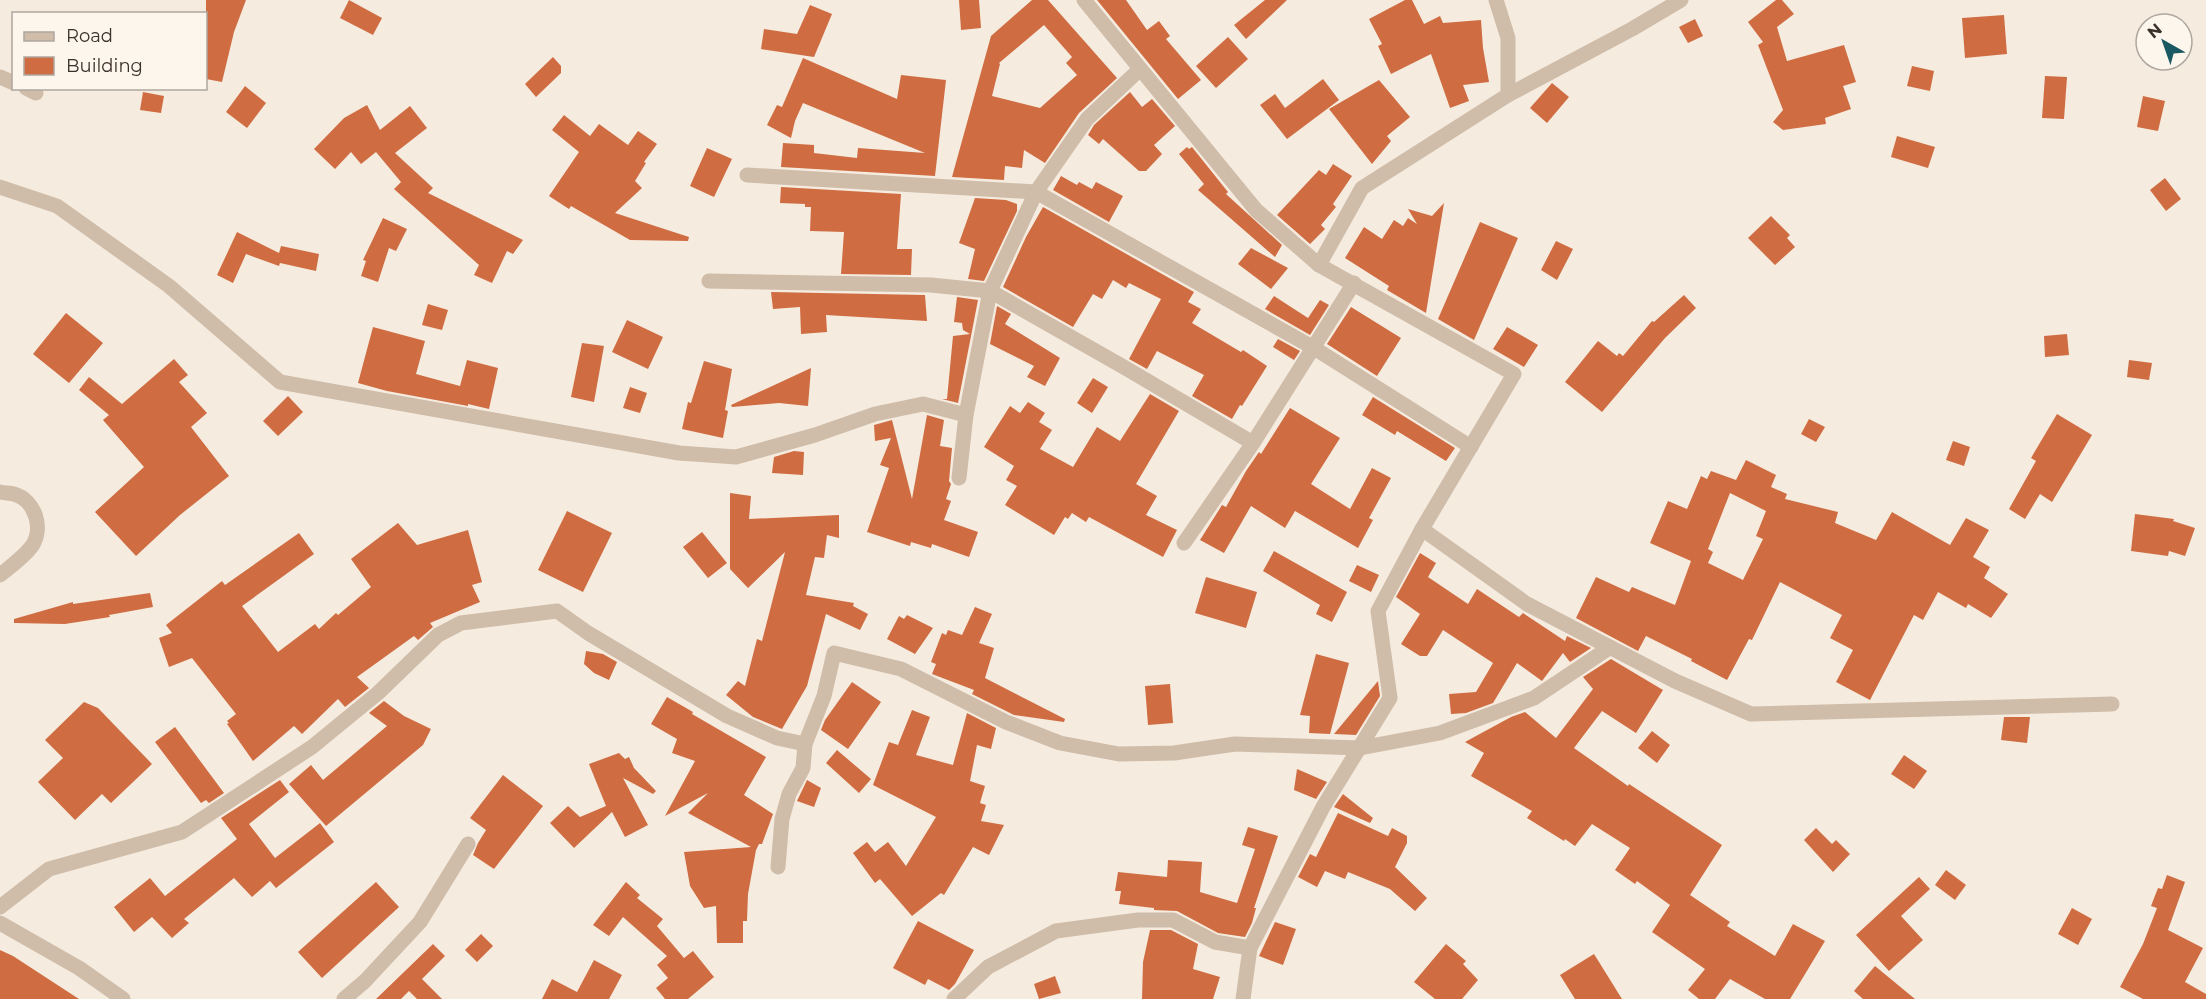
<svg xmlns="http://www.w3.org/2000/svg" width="2206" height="999" viewBox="0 0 2206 999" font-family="Montserrat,sans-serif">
<rect width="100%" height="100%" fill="#f5ecdf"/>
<g fill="#d06c42" fill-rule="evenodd">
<polygon points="206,0 246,0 234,32 222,82 206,79"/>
<polygon points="349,0 382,18 373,35 340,18"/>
<polygon points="959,0 979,0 981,28 961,30"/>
<path d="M1032 0H1048L1117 78 1079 113 1045 163 1024 150 1022 168 1005 166 1004 180 952 177 991 36ZM1044 25 1072 57 1066 63 1077 75 1040 108 992 96 1000 64 999 63Z"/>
<polygon points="1097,0 1126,0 1147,30 1159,21 1170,36 1166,39 1201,80 1178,99"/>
<polygon points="1265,0 1287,0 1246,39 1234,25"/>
<polygon points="1405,0 1412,0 1424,24 1440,16 1443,23 1481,20 1483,48 1489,82 1463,85 1469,101 1450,108 1431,54 1391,74 1378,46 1382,44 1369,19"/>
<polygon points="1776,0 1782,0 1794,14 1777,27 1787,61 1844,45 1856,82 1843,86 1851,109 1825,118 1826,124 1783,130 1773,122 1783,110 1758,45 1763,42 1748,22"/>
<polygon points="810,5 832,14 814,57 761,49 764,29 797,34"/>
<polygon points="2004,15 2007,54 1965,58 1962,18"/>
<polygon points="1695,19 1703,36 1688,43 1679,27"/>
<polygon points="1228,37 1248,59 1216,88 1196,66"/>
<polygon points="553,57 561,66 561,73 536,97 525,84"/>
<polygon points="803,58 897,99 901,75 946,80 935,176 781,167 783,143 814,145 814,153 857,158 858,148 925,153 803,103 795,121 791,138 767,125 777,105 782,107"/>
<polygon points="1912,66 1934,71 1930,91 1907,86"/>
<polygon points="2045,76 2067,77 2064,119 2042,118"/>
<polygon points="1323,79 1339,100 1287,139 1260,105 1275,94 1285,108"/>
<polygon points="1379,80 1410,117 1387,136 1391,141 1372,164 1329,109"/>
<polygon points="1552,83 1569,97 1547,123 1530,108"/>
<polygon points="245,86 266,103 247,128 226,112"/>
<polygon points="143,92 164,96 161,113 140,110"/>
<polygon points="1130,92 1142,107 1152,99 1175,126 1154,145 1162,154 1146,171 1139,171 1103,139 1099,144 1088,135 1094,125"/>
<polygon points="2143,96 2165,101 2158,131 2137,127"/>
<polygon points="367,105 380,130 410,106 427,128 395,153 433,188 428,193 523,240 513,254 507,251 492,283 474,275 479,265 394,189 401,182 376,152 361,164 351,152 335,169 314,149 344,118"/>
<polygon points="564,115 590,136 599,124 628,145 638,131 657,144 644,162 646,163 635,181 642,188 615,213 689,237 688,241 630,240 571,206 569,209 549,196 579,152 552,130"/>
<polygon points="1897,136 1935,147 1928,168 1891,157"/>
<polygon points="1187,147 1189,149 1192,147 1228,192 1226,194 1282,245 1275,257 1198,190 1204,184 1179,154"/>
<polygon points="707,148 732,159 714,197 690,186"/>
<polygon points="1333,164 1352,176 1333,204 1336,207 1321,225 1325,229 1310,244 1277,215 1319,170 1326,175"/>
<polygon points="1061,176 1077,185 1079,182 1092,189 1096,182 1123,196 1109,222 1053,190"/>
<polygon points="2165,178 2181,199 2166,211 2150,190"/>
<polygon points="781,187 901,194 897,249 912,249 911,275 841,274 844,232 810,231 811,207 805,207 805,204 780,203"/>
<polygon points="975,198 1006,200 1017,204 1017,211 984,281 968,279 975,249 959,243"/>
<polygon points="1444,203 1426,313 1387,290 1389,286 1345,258 1364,227 1382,239 1394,220 1403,226 1408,218 1417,224 1408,209 1432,216"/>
<polygon points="1043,207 1194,292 1188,302 1201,309 1192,323 1241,352 1243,350 1267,366 1242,406 1240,405 1232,419 1192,396 1204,375 1157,351 1147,369 1129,359 1161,299 1129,283 1126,288 1113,280 1102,299 1093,294 1073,327 1003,287 1026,237"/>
<polygon points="1771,216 1790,235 1787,238 1795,247 1775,265 1748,238"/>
<polygon points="383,218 407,229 396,251 389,248 378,282 361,276 366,261 363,260"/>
<polygon points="1480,222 1518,238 1474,340 1438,319"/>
<polygon points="237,232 279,253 281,246 319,254 316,271 280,263 279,266 246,254 233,283 217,275"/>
<polygon points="1556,241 1573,249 1557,280 1541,270"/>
<polygon points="1251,248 1288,268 1271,289 1238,264"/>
<polygon points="771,292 925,295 927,321 826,315 827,332 801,334 800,307 773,309"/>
<polygon points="1684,295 1696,308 1665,338 1602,412 1565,382 1598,341 1617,356 1619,353 1623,356 1652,321 1654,322"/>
<polygon points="1274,296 1308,318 1320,300 1329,305 1310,335 1265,309"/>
<polygon points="957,297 978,300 958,403 942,399 947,399 953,336 970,334 963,330 962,323 954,322"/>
<polygon points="428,304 448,310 442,330 422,325"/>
<polygon points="997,306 1011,314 1005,324 1060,358 1045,386 1027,377 1034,366 990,344"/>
<polygon points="1351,307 1401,338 1377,376 1327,344"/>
<polygon points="66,313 103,343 69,383 33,354"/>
<polygon points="627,320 663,337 648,369 612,352"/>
<polygon points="373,327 425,341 416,374 460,386 467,360 498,368 489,409 468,404 468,406 387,391 358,383"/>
<polygon points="1507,327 1538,345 1524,367 1493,349"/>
<polygon points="2067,334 2069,355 2045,357 2044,336"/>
<polygon points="1278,339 1300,351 1294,360 1273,347"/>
<polygon points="582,343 604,346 594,402 571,397"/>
<polygon points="174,359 188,375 179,382 207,413 191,427 229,476 180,515 136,556 95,512 144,467 103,420 109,415 79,390 89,377 122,404"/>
<polygon points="2129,360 2152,363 2149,380 2127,377"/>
<polygon points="704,361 732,369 725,410 728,411 723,438 682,429 688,402 691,403"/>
<polygon points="811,368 808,406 779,403 732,407 731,405"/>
<polygon points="1093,378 1108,387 1092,413 1077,403"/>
<polygon points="630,387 647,393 640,413 623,408"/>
<polygon points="1150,394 1179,411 1136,484 1157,496 1146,515 1177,530 1163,557 1089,517 1086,522 1072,513 1068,519 1065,517 1054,535 1005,505 1017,486 1006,480 1014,466 984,447 1010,406 1020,413 1028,402 1045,413 1039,422 1052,430 1040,449 1073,467 1097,427 1120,441"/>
<polygon points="288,396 303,412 278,436 263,421"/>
<polygon points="1373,397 1455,448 1446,461 1397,431 1395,435 1362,415"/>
<polygon points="1290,408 1340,438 1311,484 1350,509 1372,468 1391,478 1369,518 1373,520 1358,548 1295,511 1285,528 1251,506 1224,553 1200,540 1222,505 1226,507 1246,471 1259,452 1261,454"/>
<polygon points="2057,414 2092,435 2052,502 2040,494 2025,519 2009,509 2036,461 2031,458"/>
<polygon points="927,415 944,420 940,446 952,448 949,481 951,484 946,499 951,501 944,520 978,532 969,557 932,544 931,548 911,542 910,546 867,532 889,468 880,465 891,438 875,441 874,425 892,420 912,499"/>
<polygon points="1809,419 1825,427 1816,442 1801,434"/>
<polygon points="1953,441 1970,447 1964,466 1946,460"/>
<polygon points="794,451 804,452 803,475 772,473 774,457"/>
<path d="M1746 460 1776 475 1771 487 1787 494 1785 499 1838 512 1835 523 1876 540 1892 512 1950 545 1966 518 1989 530 1973 557 1990 567 1984 578 2008 594 1991 618 1968 604 1966 608 1938 592 1923 620 1914 615 1870 700 1836 682 1853 650 1830 638 1842 615 1780 582 1752 640 1749 639 1727 680 1691 661 1692 659 1646 636 1638 651 1576 618 1596 577 1629 592 1632 587 1675 605 1691 561 1650 543 1668 501 1687 509 1701 476 1707 479 1711 471 1736 480ZM1730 493 1766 511 1756 536 1763 539 1743 580 1708 563 1713 552 1708 549Z"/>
<polygon points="730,493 751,496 749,519 839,515 839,538 827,535 824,558 815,557 806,595 854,603 853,606 868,614 860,630 826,614 807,686 782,729 753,717 726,695 738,681 745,686 757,639 762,641 785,552 748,588 730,569"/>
<polygon points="567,511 612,533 583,592 538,570"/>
<polygon points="2135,514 2174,519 2173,521 2195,528 2185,556 2169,551 2168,556 2131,551"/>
<polygon points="398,523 417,545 468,530 482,582 472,585 480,602 430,623 433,627 418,640 414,636 357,677 369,688 345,707 338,699 302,734 294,726 253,761 227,724 229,723 227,721 236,714 192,658 169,667 159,638 172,633 166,625 222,581 225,585 299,533 314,554 242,606 278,652 315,624 319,629 336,613 338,615 371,587 351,559"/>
<polygon points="702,532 727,563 708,578 683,547"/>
<polygon points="1274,551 1347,592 1332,622 1316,614 1320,605 1263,571"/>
<polygon points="1420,553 1436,563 1428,577 1468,604 1477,589 1519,617 1523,613 1565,641 1567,636 1591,648 1570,662 1563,653 1542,681 1517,663 1493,703 1466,713 1451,714 1449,694 1476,692 1493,663 1443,630 1427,656 1420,656 1401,644 1420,614 1396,597"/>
<polygon points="1357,565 1379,575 1371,592 1349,581"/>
<polygon points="1206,577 1257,592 1246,628 1195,613"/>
<polygon points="150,593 153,607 109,615 110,617 65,624 14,623 14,619 73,602 73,604"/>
<polygon points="975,607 992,614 979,643 994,648 985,678 1065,719 1064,722 1014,715 972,694 974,690 932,674 936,664 931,662 942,633 946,635 948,630 962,635"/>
<polygon points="907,615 933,628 915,654 887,639 899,616 904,619"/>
<polygon points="586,651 603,654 617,662 609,680 594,673 584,664"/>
<polygon points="1316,654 1349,663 1330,734 1309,733 1310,716 1300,715"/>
<polygon points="1611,659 1663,690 1636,733 1602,711 1574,748 1628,786 1629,784 1722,845 1690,895 1730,922 1727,926 1775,956 1793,924 1825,941 1790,999 1765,999 1730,979 1715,999 1699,999 1688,990 1705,969 1652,932 1670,905 1637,881 1635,884 1615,870 1630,848 1592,824 1575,846 1565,839 1564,841 1527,818 1532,811 1471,776 1484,753 1465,742 1511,717 1525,712 1556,738 1593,689 1583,677"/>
<polygon points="1378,681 1380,696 1356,735 1334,734"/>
<polygon points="852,682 881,702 848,749 821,730 825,720"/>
<polygon points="1170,684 1173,723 1148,725 1145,686"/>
<polygon points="667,697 693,712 692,714 766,757 744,795 773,814 762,844 759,844 756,850 748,894 747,921 743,921 743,943 717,943 716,906 704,908 690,886 684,852 751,847 688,813 708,793 665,816 695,761 672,753 677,739 651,724"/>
<polygon points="384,701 404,716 431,729 423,745 326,826 289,784 311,765 323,780 387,726 369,713"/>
<polygon points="84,702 98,708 152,764 111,803 102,794 75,820 38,782 63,758 45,740"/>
<polygon points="912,710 930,717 916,755 953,765 967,713 996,728 991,749 977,745 970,781 985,786 980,803 986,805 981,821 1004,825 989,855 973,847 944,895 941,893 912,916 880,879 875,883 853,853 867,842 875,852 888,842 906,866 936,817 873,785 889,742 898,745"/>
<polygon points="2004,717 2030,717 2027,743 2001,740"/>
<polygon points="175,727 224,793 209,803 206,800 201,803 155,742"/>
<polygon points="1652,731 1670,745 1657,763 1638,748"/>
<polygon points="837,750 871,779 859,793 826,763"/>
<polygon points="619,753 625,759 629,757 634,768 656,791 653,794 623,778 648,825 625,837 612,812 574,848 550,823 568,806 580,817 606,806 589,764"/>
<polygon points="1904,755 1927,771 1914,789 1891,774"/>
<polygon points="1297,769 1327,782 1316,799 1294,790"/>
<polygon points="503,775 543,806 494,869 473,855 478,843 486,830 470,818"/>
<polygon points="280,780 289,792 249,824 275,858 320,823 334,842 276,888 270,881 252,897 234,878 184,919 189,923 172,938 152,917 134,932 114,907 150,878 165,896 237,839 221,818"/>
<polygon points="807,780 821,788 814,807 797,801"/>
<polygon points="1343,794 1373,818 1370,823 1334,807"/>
<polygon points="1338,813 1388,836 1392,828 1407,836 1407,843 1395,867 1427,898 1415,911 1390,889 1348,872 1345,879 1325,871 1317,887 1298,877 1310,854 1316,857"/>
<polygon points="1248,827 1278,836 1254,908 1256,908 1252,923 1245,937 1218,933 1177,911 1154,910 1154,908 1119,904 1121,891 1115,891 1118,872 1167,877 1168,860 1202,862 1200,892 1237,903 1255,849 1242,845"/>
<polygon points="1816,828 1832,844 1836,840 1850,854 1833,872 1804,840"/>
<polygon points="1946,870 1966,885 1955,900 1935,885"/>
<polygon points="2167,875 2185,882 2168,930 2203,948 2185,982 2206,994 2206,999 2143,999 2120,987 2143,944 2157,908 2151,906 2158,888 2162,889"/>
<polygon points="1919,877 1930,889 1901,916 1923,940 1889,971 1856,935"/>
<polygon points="376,882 399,907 322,978 298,952"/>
<polygon points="626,882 640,895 637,898 663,919 657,926 684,958 693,951 714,977 688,999 665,999 656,988 668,978 657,965 667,956 623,917 609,936 593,925"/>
<polygon points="2072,908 2092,919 2078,945 2058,934"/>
<polygon points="918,921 974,950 955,984 949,990 928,979 925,985 893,968"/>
<polygon points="1275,922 1296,929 1283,965 1259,956"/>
<polygon points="1150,930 1171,930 1198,944 1193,969 1220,977 1213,999 1142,999 1143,962"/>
<polygon points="481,934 493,946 477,962 465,950"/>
<polygon points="433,944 445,956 422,979 442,999 417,999 409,991 401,999 376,999"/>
<polygon points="1446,944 1466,961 1463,964 1478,980 1462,999 1435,999 1414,982"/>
<polygon points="0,950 13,956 79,999 0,999"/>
<polygon points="1594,954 1622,999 1575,999 1560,975"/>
<polygon points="594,960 622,975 609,999 542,999 552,979 577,992"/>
<polygon points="1875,966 1915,999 1863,999 1854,991"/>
<polygon points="1055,976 1061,993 1039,999 1034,984"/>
</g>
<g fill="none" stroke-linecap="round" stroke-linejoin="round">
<g stroke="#cfbca9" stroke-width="15">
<polyline points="1084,0 1256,210 1319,265 1514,374 1422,529 1378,611 1390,698 1323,807 1250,948 1243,999"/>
<polyline points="1496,0 1508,38 1508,95"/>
<polyline points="0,77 14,83"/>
<polyline points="26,88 36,93"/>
<polyline points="747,175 1036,192 1314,348 1471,447"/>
<polyline points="0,187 57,206 169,286 280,382 679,453 736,457 815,435 875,414 923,404 966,415"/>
<polyline points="1319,265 1362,188 1508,95 1632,29 1681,0"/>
<polyline points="709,281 931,285 990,291 1122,366 1253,443"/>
<polyline points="959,478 966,415 990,291 1036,192 1087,119 1139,70"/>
<polyline points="1422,529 1527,604 1675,681 1751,714 2112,704"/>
<polyline points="1184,543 1253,443 1354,283"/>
<polyline points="778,867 782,819 789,794 803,768 805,744 824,696 834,653 901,669 1006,722 1060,743 1119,754 1174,753 1235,744 1360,748 1440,733 1534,698 1609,648"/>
<polyline points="0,907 49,869 182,832 312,747 378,693 438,635 461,623 557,611 588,633 727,716 777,738 805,744"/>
<polyline points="344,999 365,981 420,922 468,844"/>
<polyline points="954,999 988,967 1056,931 1138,920 1173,920 1215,942 1250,948"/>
</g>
<g stroke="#cfbca9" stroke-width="15">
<path d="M0 492C5 493 10 493 14 494 35 500 44 528 32 546 24 557 11 566 0 575"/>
<polyline points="0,923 79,968 123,999"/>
</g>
</g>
<rect x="12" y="12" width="195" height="78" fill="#fcf6ed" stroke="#afa79f" stroke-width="1.5"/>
<rect x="24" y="32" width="30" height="9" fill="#cfbca9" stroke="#afa79f" stroke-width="1.5"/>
<text x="66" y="42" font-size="18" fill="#3c302a">Road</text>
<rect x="24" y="57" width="30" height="18" fill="#d06c42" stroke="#afa79f" stroke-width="1.5"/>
<text x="66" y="72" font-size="18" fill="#3c302a">Building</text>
<g transform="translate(2164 42) rotate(320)"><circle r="28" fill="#fcf6ed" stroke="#afa79f" stroke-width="1.5"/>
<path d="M0-4.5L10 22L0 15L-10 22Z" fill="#1b5962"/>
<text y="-9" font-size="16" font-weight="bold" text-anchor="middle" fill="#3c302a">N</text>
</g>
</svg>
